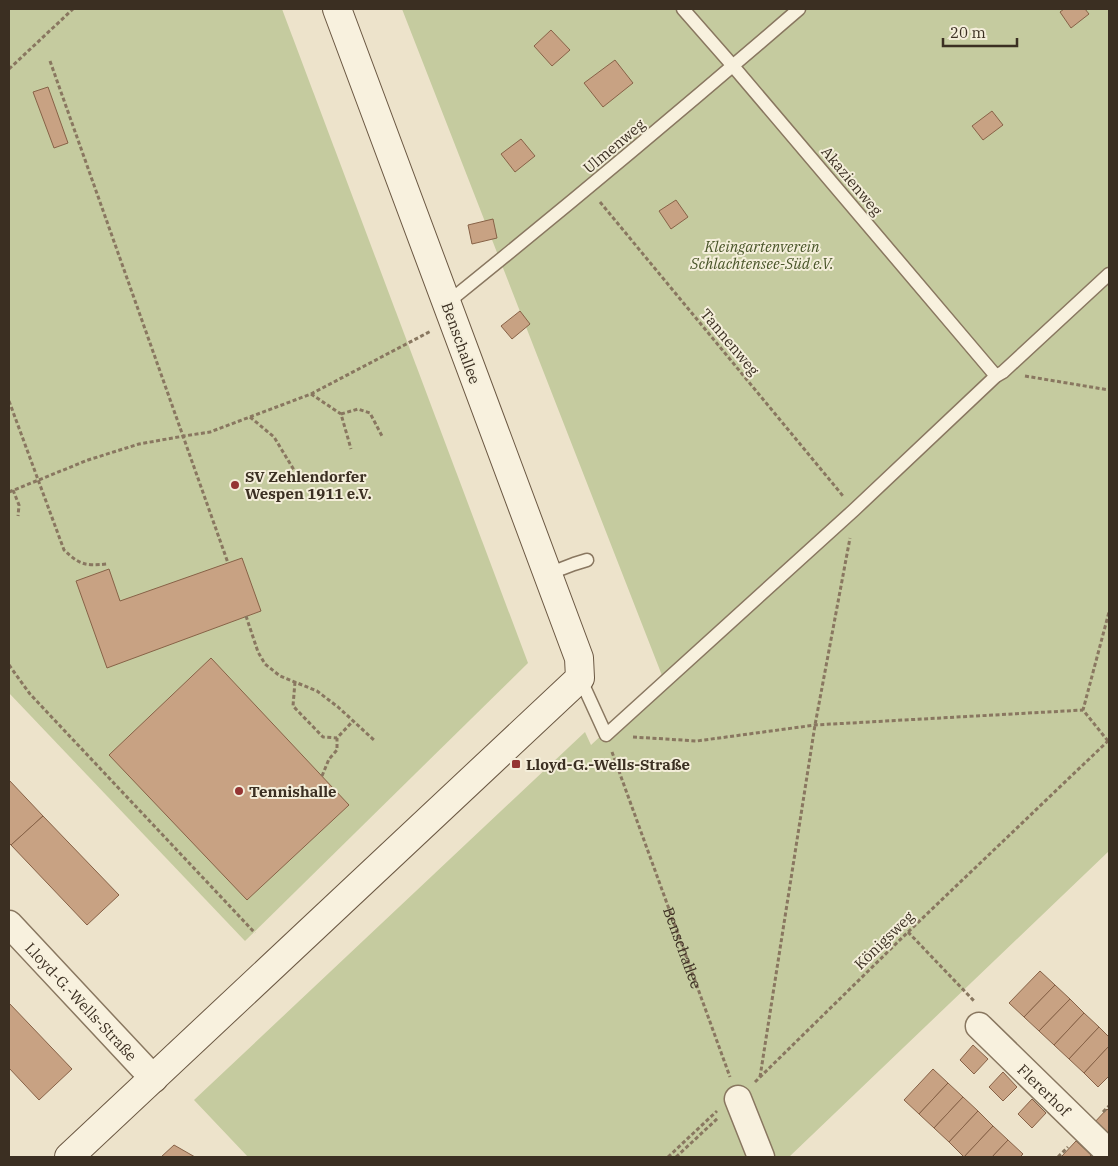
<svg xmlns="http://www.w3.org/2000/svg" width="1118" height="1166" viewBox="0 0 1118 1166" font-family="'IBM Plex Serif',serif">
<rect width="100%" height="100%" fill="#ede3cb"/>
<g fill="#c5cb9f">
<polygon points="9,9 282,9 528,663 245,941 9,693"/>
<polygon points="402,9 1109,9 1109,851 789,1157 248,1157 194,1100 585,732 591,745 663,678"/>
</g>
<g fill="#c8a283" stroke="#876247">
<polygon points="1064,9 1085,9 1089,14 1071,28 1060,12"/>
<polygon points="551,30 570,50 552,66 534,46"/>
<polygon points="615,60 633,83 603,107 584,83"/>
<polygon points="48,87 68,143 54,148 33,92"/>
<polygon points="992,111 1003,125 983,140 972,126"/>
<polygon points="521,139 535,156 515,172 501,154"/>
<polygon points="676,200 688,217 671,229 659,211"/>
<polygon points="493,219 497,238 472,244 468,225"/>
<polygon points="520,311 530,324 512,339 501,326"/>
<polygon points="242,558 261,611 107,668 76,581 109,569 120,601"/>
<polygon points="211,658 349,805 247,900 109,755"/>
<polygon points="9,780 43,816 11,845 9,843"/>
<polygon points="43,816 119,895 87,925 11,845"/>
<polygon points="1040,971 1055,985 1024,1017 1009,1003"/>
<polygon points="1055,985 1070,999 1039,1031 1024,1017"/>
<polygon points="1070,999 1084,1013 1054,1045 1039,1031"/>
<polygon points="9,1003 72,1069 39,1100 9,1068"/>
<polygon points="1084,1013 1099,1027 1069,1059 1054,1045"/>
<polygon points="1099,1027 1109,1037 1109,1046 1084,1073 1069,1059"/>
<polygon points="973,1045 988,1059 974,1074 960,1060"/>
<polygon points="1109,1046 1109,1076 1098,1087 1084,1073"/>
<polygon points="933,1069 948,1083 919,1114 904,1100"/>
<polygon points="1003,1072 1017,1087 1003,1101 989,1087"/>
<polygon points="948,1083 963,1097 934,1128 919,1114"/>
<polygon points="963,1097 978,1111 949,1142 934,1128"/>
<polygon points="1032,1099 1046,1113 1032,1128 1018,1114"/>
<polygon points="1107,1109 1109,1111 1109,1136 1093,1124"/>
<polygon points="978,1111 993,1126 964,1157 949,1142"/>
<polygon points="993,1126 1008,1140 992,1157 964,1157"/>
<polygon points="1008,1140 1023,1154 1020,1157 992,1157"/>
<polygon points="1076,1141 1091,1155 1089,1157 1064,1157 1062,1156"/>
<polygon points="174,1145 195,1157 161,1157"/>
</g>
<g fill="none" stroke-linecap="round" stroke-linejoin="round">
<defs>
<g id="lane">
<polyline points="683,9 733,66 996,376"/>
<path d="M447 303C566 207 683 109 799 9"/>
<polyline points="548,574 574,564 587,560"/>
<polyline points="580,678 606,735 854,510 996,376 1003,372 1109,274"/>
</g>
<g id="street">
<path id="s2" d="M9 924 154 1079"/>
<path id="s3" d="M979 1026 1109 1153"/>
<polyline points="738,1099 761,1157"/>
</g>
<polyline id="secondary" points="69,1157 580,678 579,658 337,9"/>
</defs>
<use href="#lane" stroke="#897760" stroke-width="15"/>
<use href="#street" stroke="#897760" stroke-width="29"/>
<use href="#secondary" stroke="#6b5843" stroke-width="30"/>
<g stroke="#897760" stroke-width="3" stroke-dasharray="4 2.5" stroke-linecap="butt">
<polyline points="50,61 228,563"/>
<polyline points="9,69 73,9"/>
<polyline points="600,202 843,496"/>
<polyline points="1025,376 1109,390"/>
<polyline points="311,394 341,414 351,449"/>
<path d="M9 401 64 550C80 565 85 566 107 564"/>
<polyline points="341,414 358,409 370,413 383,438"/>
<polyline points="250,417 274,437 294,470"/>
<polyline points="13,490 19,505 18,516"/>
<polyline points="9,492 88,460 139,444 184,436 210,432 311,394 431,331"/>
<polyline points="246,616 258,652 265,664 280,676 317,691 338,707 375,741"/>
<polyline points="9,665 30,694 255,933"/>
<polyline points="295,682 293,706 323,737 337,738"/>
<polyline points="633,737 697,741 815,725 1083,710"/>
<polyline points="1108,741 1083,710 1109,612"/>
<path id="s1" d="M612 752 730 1077"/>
<polyline points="322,776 329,759 337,750 337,738 353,721"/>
<polyline points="908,932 975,1002"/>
<polyline points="760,1077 815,725 850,538"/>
<polyline points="755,1082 908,932 1109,740"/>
<polyline points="1103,1112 1109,1106"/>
<polyline points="668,1157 717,1111"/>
<polyline points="676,1157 718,1118"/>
<polyline points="1058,1157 1068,1147"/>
</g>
<use href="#lane" stroke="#f8f1de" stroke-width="12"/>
<use href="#street" stroke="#f8f1de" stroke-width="26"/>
<use href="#secondary" stroke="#f8f1de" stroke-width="28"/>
</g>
<g fill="#953533" stroke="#f4eeda" stroke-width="2">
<circle cx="235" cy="485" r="5"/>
<rect x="511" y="759" width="10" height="10" rx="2.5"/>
<circle cx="239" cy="791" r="5"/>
</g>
<g text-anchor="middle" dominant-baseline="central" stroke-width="4" stroke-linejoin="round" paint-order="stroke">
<g font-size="15" fill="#3b2f22" stroke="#f4eeda">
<text transform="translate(614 146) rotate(-40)">Ulmenweg</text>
<text transform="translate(852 181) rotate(50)">Akazienweg</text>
<text transform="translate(730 342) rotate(50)">Tannenweg</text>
<text transform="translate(461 343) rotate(70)">Benschallee</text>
<text transform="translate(884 940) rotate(-44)">Königsweg</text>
<text stroke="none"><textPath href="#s1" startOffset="208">Benschallee</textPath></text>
<text stroke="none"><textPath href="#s2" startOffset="106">Lloyd-G.-Wells-Straße</textPath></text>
<text stroke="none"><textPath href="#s3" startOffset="91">Flererhof</textPath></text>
</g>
<g font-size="15" font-style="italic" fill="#4a562a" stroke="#f4eeda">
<text x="762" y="246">Kleingartenverein<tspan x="762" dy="17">Schlachtensee-Süd e.V.</tspan></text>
</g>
<g font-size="15" font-weight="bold" fill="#3b2f22" stroke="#f4eeda" text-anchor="start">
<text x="245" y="476">SV Zehlendorfer<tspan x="245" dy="17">Wespen 1911 e.V.</tspan></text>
<text x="526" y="764">Lloyd-G.-Wells-Straße</text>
<text x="249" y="791">Tennishalle</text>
</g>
</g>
<rect width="1118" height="1166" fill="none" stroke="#3b2f22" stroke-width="20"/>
<path d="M943 38v8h74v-8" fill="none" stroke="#3b2f22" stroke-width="2.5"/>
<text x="950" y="38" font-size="15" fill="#3b2f22" stroke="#f4eeda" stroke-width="4" paint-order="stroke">20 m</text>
</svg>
